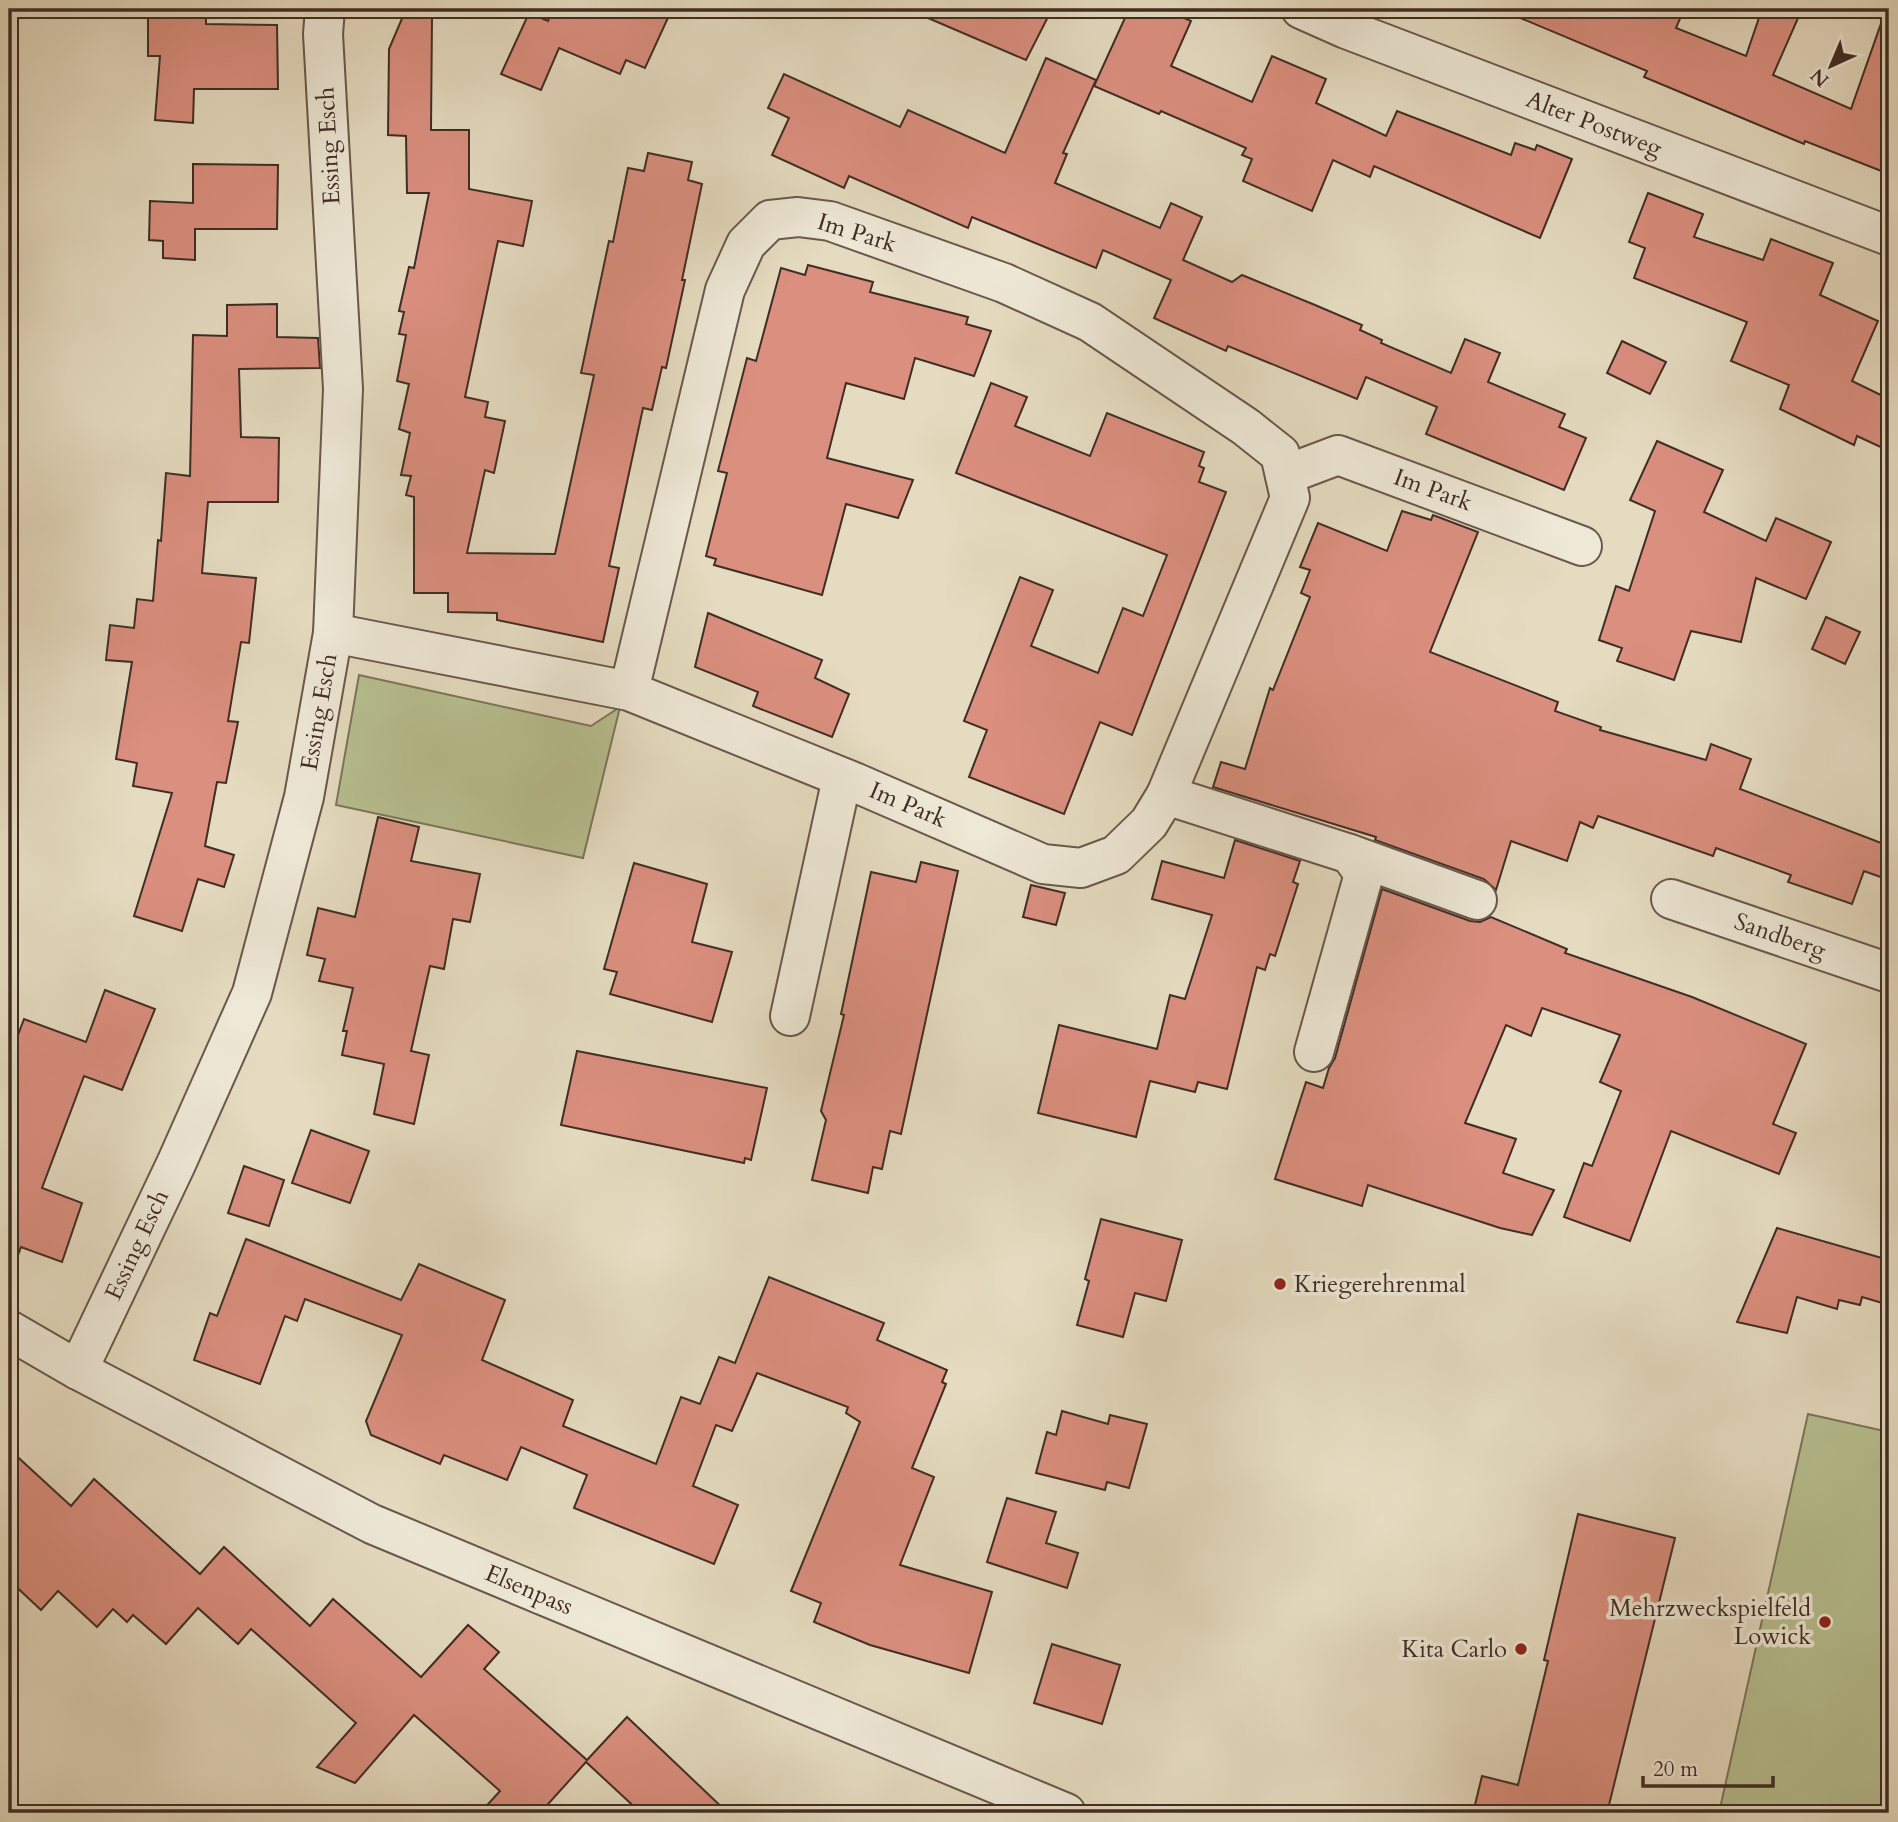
<svg xmlns="http://www.w3.org/2000/svg" width="1898" height="1822" viewBox="0 0 1898 1822" font-family="Cardo,serif">
<rect width="100%" height="100%" fill="#e5dbc0"/>
<filter id="stains"><feTurbulence type="fractalNoise" baseFrequency=".00286" numOctaves="4"/><feColorMatrix values="0 0 0 0 .2 0 0 0 0 .09 0 0 0 0 .02 0 0 0 .5 -.17"/></filter>
<radialGradient id="worn" r=".72"><stop offset=".6" stop-color="#630" stop-opacity="0"/><stop offset="1" stop-color="#630" stop-opacity=".3"/></radialGradient>
<g fill="#b7bf90" stroke="#7c765a" stroke-width="2">
<polygon points="359,675 591,726 620,707 583,858 336,805"/>
<polygon points="1808,1414 1889,1432 1889,1813 1719,1813"/>
</g>
<g fill="#db8f7f" stroke="#402d25" stroke-width="2">
<polygon points="148,9 206,9 206,24 277,25 278,89 194,89 193,123 155,120 160,56 148,56"/>
<polygon points="406,9 413,9 432,17 431,130 469,130 469,189 532,201 523,246 498,241 465,397 488,402 485,417 505,421 494,473 485,470 467,553 555,554 594,375 581,373 609,241 613,242 628,168 644,171 648,153 692,162 688,180 702,184 682,280 685,280 666,368 662,367 652,410 643,408 609,566 619,568 603,642 497,620 497,613 448,612 448,593 414,593 414,497 406,495 411,476 401,475 410,433 399,429 409,384 397,381 406,335 399,334 404,312 399,311 409,267 414,268 429,193 407,193 406,136 388,135 389,49"/>
<polygon points="553,9 672,9 645,68 626,60 620,74 559,48 541,90 501,74 529,13 548,21"/>
<polygon points="907,9 1052,9 1026,60"/>
<polygon points="1129,9 1164,9 1191,21 1171,66 1252,102 1272,56 1326,79 1316,103 1386,136 1397,111 1511,155 1515,143 1535,150 1537,145 1572,159 1540,238 1374,166 1370,177 1333,160 1312,211 1243,181 1252,159 1242,155 1246,148 1161,111 1159,114 1094,86"/>
<polygon points="1499,9 1684,9 1676,28 1746,56 1762,9 1802,9 1773,75 1851,109 1884,15 1889,16 1889,174 1805,141 1804,144 1644,77 1647,71"/>
<polygon points="1046,58 1096,80 1063,153 1067,154 1055,183 1160,228 1171,203 1202,217 1183,260 1232,282 1242,275 1315,305 1362,325 1360,330 1382,340 1381,343 1451,373 1465,339 1500,353 1488,382 1565,414 1559,427 1586,438 1564,490 1426,434 1437,407 1366,377 1357,399 1228,346 1226,351 1154,318 1171,280 1103,250 1096,268 972,217 968,228 849,176 844,188 772,155 789,118 768,108 784,74 900,127 908,110 1005,153"/>
<polygon points="193,164 278,165 277,229 195,229 195,260 163,258 163,241 149,240 150,201 193,203"/>
<polygon points="1648,193 1703,214 1694,237 1763,260 1771,239 1833,263 1820,295 1878,321 1852,381 1889,399 1889,451 1857,436 1854,445 1780,409 1789,385 1731,361 1747,322 1634,278 1645,248 1629,242"/>
<polygon points="808,265 873,282 870,292 968,317 966,324 991,331 974,376 915,358 904,399 846,383 827,458 913,480 898,518 846,504 822,595 714,565 716,559 706,556 727,473 718,471 747,358 756,361 781,268 805,275"/>
<polygon points="277,304 277,337 318,338 320,368 239,369 241,437 279,438 278,502 208,502 202,573 256,578 249,643 241,642 228,721 238,722 226,783 217,782 205,846 234,855 224,887 198,879 182,931 134,916 172,793 133,786 137,763 116,759 132,662 106,660 110,625 134,628 137,599 153,601 158,540 161,541 166,473 190,476 193,335 227,336 227,305"/>
<polygon points="1622,341 1666,362 1650,394 1607,373"/>
<polygon points="991,383 1027,397 1015,426 1090,456 1107,413 1204,452 1199,466 1204,468 1199,482 1226,492 1132,735 1100,722 1064,814 969,777 987,730 964,721 1020,577 1053,590 1031,646 1098,673 1123,608 1143,616 1167,555 956,473"/>
<polygon points="1657,441 1723,470 1704,512 1766,541 1776,518 1831,542 1806,599 1756,578 1741,642 1691,631 1674,680 1617,661 1622,648 1599,640 1616,586 1629,591 1655,511 1630,500"/>
<polygon points="1402,511 1431,520 1433,515 1478,532 1430,652 1558,702 1555,711 1601,727 1600,730 1706,760 1711,744 1751,759 1740,789 1889,846 1889,880 1864,871 1852,904 1788,882 1791,875 1716,848 1713,856 1598,816 1593,828 1580,822 1567,861 1511,841 1496,890 1484,879 1375,840 1376,837 1213,787 1221,762 1245,769 1270,688 1273,690 1310,597 1301,593 1310,570 1300,567 1318,523 1387,551"/>
<polygon points="708,613 822,660 815,678 849,694 832,737 753,706 758,692 695,667"/>
<polygon points="1826,617 1860,632 1845,664 1812,649"/>
<polygon points="378,817 419,827 411,861 480,874 470,922 453,919 444,969 430,966 411,1051 429,1055 414,1124 374,1114 384,1064 342,1055 347,1031 343,1031 353,988 319,981 325,959 307,955 318,908 355,917"/>
<polygon points="1235,840 1300,861 1293,882 1298,884 1275,956 1270,954 1265,970 1257,967 1227,1089 1198,1082 1195,1092 1150,1081 1136,1137 1038,1113 1059,1025 1157,1049 1170,995 1185,999 1212,915 1152,899 1162,861 1224,878"/>
<polygon points="921,862 958,871 901,1134 890,1131 882,1169 873,1167 868,1193 812,1180 826,1120 821,1111 844,1015 841,1014 871,872 916,882"/>
<polygon points="634,863 707,884 692,942 732,952 712,1022 610,994 617,972 604,969"/>
<polygon points="1031,885 1065,893 1056,925 1023,917"/>
<polygon points="1382,889 1470,921 1480,922 1491,917 1567,949 1565,953 1692,997 1806,1044 1773,1124 1796,1133 1779,1174 1671,1131 1630,1241 1564,1217 1584,1163 1592,1166 1621,1091 1600,1082 1620,1035 1542,1008 1531,1036 1506,1025 1465,1123 1516,1139 1503,1173 1554,1190 1532,1235 1500,1228 1368,1185 1362,1206 1275,1179 1306,1082 1323,1088 1329,1068 1335,1058"/>
<polygon points="105,990 155,1009 122,1090 84,1076 42,1188 82,1203 62,1262 21,1247 13,1269 9,1268 9,1059 24,1019 86,1042"/>
<polygon points="577,1051 767,1088 751,1160 745,1158 744,1163 561,1125"/>
<polygon points="311,1130 369,1151 350,1203 292,1183"/>
<polygon points="244,1166 284,1180 269,1226 228,1213"/>
<polygon points="1101,1219 1182,1240 1166,1301 1135,1293 1123,1337 1077,1325 1089,1281 1085,1279"/>
<polygon points="1777,1228 1889,1260 1889,1305 1862,1297 1860,1305 1839,1300 1837,1309 1797,1297 1787,1333 1737,1322"/>
<polygon points="246,1239 401,1300 419,1264 505,1300 482,1360 573,1400 563,1426 656,1464 681,1397 700,1404 719,1357 735,1363 769,1277 884,1323 877,1340 947,1370 942,1382 946,1384 912,1468 934,1477 900,1565 992,1592 969,1673 870,1645 814,1622 821,1603 791,1591 860,1422 846,1413 848,1407 757,1373 732,1431 716,1425 693,1486 738,1505 714,1564 574,1508 587,1475 521,1447 507,1480 444,1455 440,1464 371,1435 366,1421 402,1335 305,1299 297,1321 285,1316 260,1384 194,1360 210,1313 217,1316"/>
<polygon points="1062,1411 1108,1424 1110,1415 1147,1424 1129,1488 1107,1482 1105,1490 1036,1473 1047,1432 1056,1435"/>
<polygon points="9,1449 71,1506 94,1479 200,1574 224,1547 310,1626 333,1599 421,1677 468,1625 499,1652 484,1669 587,1760 627,1717 728,1813 641,1813 586,1762 540,1813 480,1813 500,1791 414,1715 355,1783 317,1767 356,1723 251,1629 238,1644 198,1608 166,1644 133,1615 127,1622 113,1609 97,1627 58,1591 41,1610 9,1580"/>
<polygon points="1007,1498 1056,1512 1046,1543 1078,1553 1067,1588 987,1562"/>
<polygon points="1578,1514 1675,1538 1607,1813 1473,1813 1482,1776 1518,1785 1548,1661 1544,1660"/>
<polygon points="1052,1644 1120,1665 1102,1724 1034,1703"/>
</g>
<g fill="none" stroke-linecap="round" stroke-linejoin="round">
<defs>
<g id="minor">
<polyline points="1301,9 1346,29 1889,236"/>
<polyline points="1285,475 1338,455 1582,546"/>
<polyline points="333,633 629,691 854,782 1043,864 1081,868 1116,855 1149,823 1166,795 1290,498 1280,454 1246,427 1090,322 1004,283 830,221 798,217 770,220 746,244 725,290 629,691"/>
<polyline points="1166,795 1350,854"/>
<polyline points="1671,899 1889,973"/>
<polyline points="790,1016 842,778"/>
<polyline points="1314,1052 1364,874 1350,854 1477,900"/>
<polyline points="9,1330 78,1370 372,1524 1066,1813"/>
<polyline points="78,1370 176,1164 252,993 304,797 333,633 343,389 323,34 325,9"/>
</g>
</defs>
<use href="#minor" stroke="#69584c" stroke-width="42"/>
<use href="#minor" stroke="#eee8d6" stroke-width="38"/>
</g>
<g fill="#8f2418" stroke="#eee8d6" stroke-width="2.5">
<circle cx="1280" cy="1284" r="7"/>
<circle cx="1825" cy="1622" r="7"/>
<circle cx="1521" cy="1649" r="7"/>
</g>
<g text-anchor="middle" dominant-baseline="central" stroke-width="7" stroke-linejoin="round" paint-order="stroke">
<g font-size="24" fill="#402d25" stroke="#eee8d6">
<text transform="translate(1594 124) rotate(21)">Alter Postweg</text>
<text transform="translate(329 146) rotate(-93)">Essing Esch</text>
<text transform="translate(857 233) rotate(17)">Im Park</text>
<text transform="translate(1433 490) rotate(20)">Im Park</text>
<text transform="translate(319 712) rotate(-80)">Essing Esch</text>
<text transform="translate(908 805) rotate(23)">Im Park</text>
<text transform="translate(1780 936) rotate(19)">Sandberg</text>
<text transform="translate(137 1245) rotate(-65)">Essing Esch</text>
<text transform="translate(529 1590) rotate(23)">Elsenpass</text>
</g>
<g font-size="24" fill="#402d25" stroke="#eee8d6" text-anchor="end">
<text x="1294" y="1284" text-anchor="start">Kriegerehrenmal</text>
<text x="1811" y="1608">Mehrzweckspielfeld<tspan x="1811" dy="28">Lowick</tspan></text>
<text x="1507" y="1649">Kita Carlo</text>
</g>
</g>
<rect width="1898" height="1822" fill="none" stroke="#e5dbc0" stroke-width="35"/>
<rect x="10" y="10" width="1877" height="1801" fill="none" stroke="#402d25" stroke-width="3.5"/>
<rect x="18" y="18" width="1863" height="1787" fill="none" stroke="#402d25" stroke-width="2"/>
<g transform="translate(1831 66) rotate(224)" stroke="#eee8d6" stroke-width="5" paint-order="stroke">
<path d="M0-5L12 26L0 18L-12 26Z" fill="#402d25"/>
<text y="-10" font-size="19" font-weight="bold" text-anchor="middle" fill="#402d25">N</text>
</g>
<path d="M1643 1776v10h130v-10" fill="none" stroke="#402d25" stroke-width="3.5"/>
<text x="1653" y="1776" font-size="21" fill="#402d25" stroke="#eee8d6" stroke-width="5" paint-order="stroke">20 m</text>
<rect width="100%" height="100%" filter="url(#stains)"/>
<rect width="100%" height="100%" fill="url(#worn)"/>
</svg>
